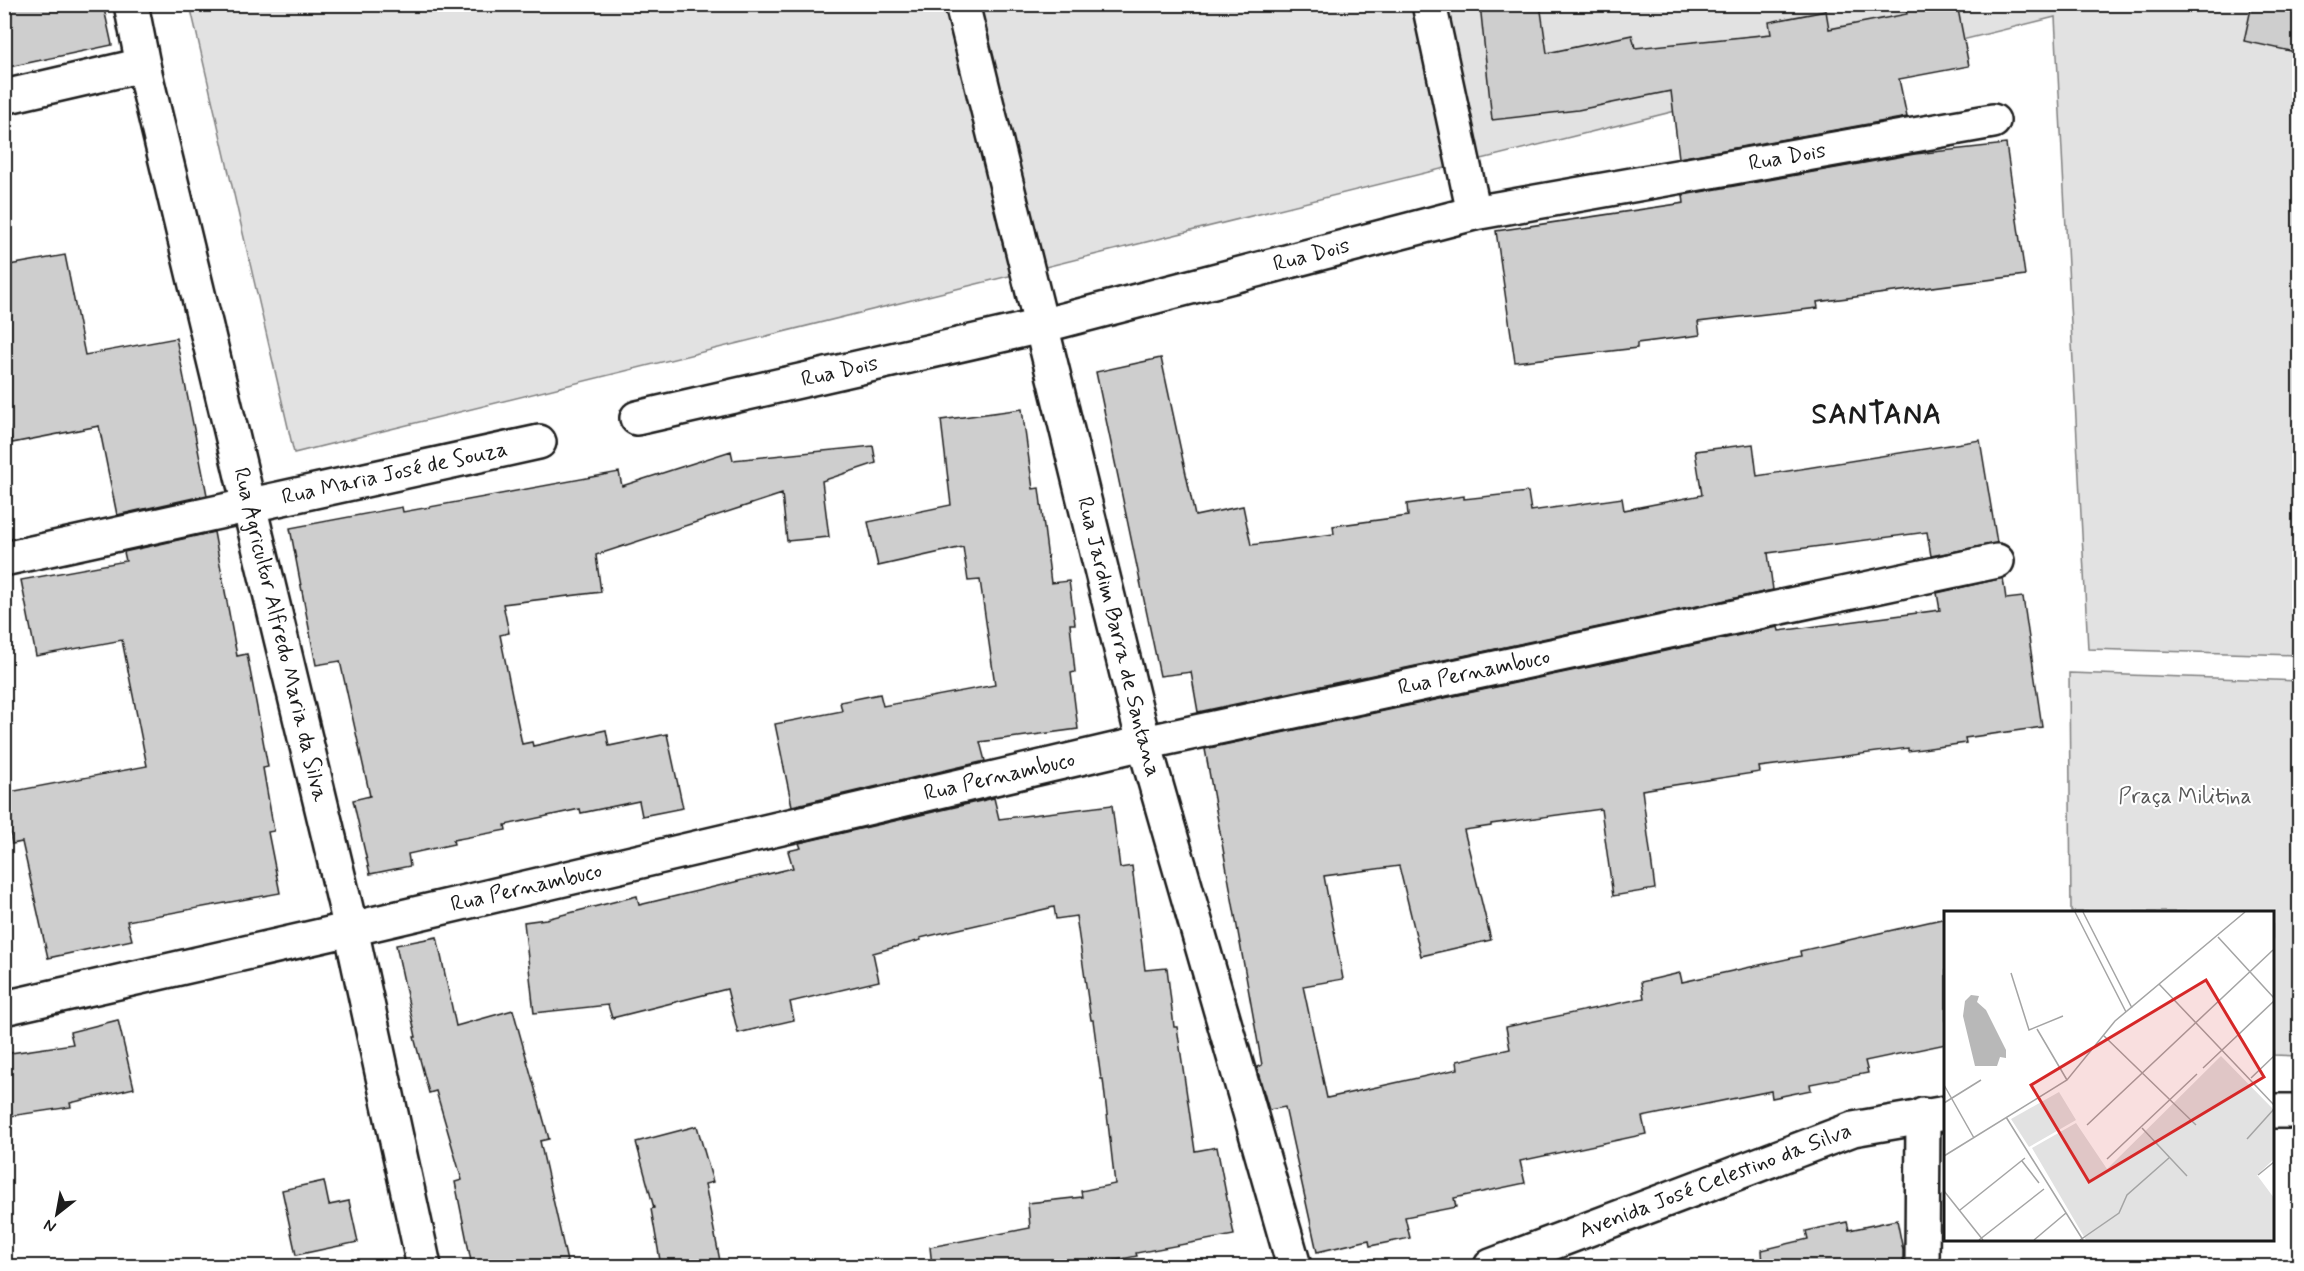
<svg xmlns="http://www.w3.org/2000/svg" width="2304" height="1271" viewBox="0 0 2304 1271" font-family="Mynerve,sans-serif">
<rect width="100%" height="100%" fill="#fff"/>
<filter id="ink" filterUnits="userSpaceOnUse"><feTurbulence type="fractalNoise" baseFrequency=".0167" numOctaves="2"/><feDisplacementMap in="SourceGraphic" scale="12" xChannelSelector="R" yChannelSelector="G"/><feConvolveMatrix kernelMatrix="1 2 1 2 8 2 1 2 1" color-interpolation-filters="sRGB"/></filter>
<g filter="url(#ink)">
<g fill="#e2e2e2" stroke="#7f7f7f" stroke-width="1.5">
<polygon points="190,5 2299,5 2299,655 2088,649 2055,17 294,453"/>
<polygon points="2069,673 2299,681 2299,1056 2273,1055 2272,912 2071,912"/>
</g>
<g fill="#cecece" stroke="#1c1c1c" stroke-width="1.5">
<polygon points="4,4 103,4 112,45 4,68"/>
<polygon points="1480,4 1540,4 1547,53 1632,35 1635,48 1771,34 1769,22 1826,11 1829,29 1907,14 1905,4 1957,4 1969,66 1899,79 1907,117 1679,158 1671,91 1578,110 1492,120"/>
<polygon points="2252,4 2300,4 2300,53 2244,41"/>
<polygon points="2006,144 2025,275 1817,302 1818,308 1698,322 1700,335 1637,343 1637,348 1515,362 1496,231 1684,203 1683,195 1915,154"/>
<polygon points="65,255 85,355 176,338 207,495 117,515 99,426 12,443 4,407 4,266"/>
<polygon points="1161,358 1195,516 1243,506 1251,545 1334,534 1333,526 1408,516 1407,504 1464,496 1464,499 1528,492 1531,511 1622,498 1624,510 1702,495 1695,451 1753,444 1757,476 1980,440 1997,543 1931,556 1927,532 1768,553 1773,590 1198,712 1191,672 1160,676 1096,372"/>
<polygon points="1022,409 1033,489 1039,488 1051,583 1069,581 1075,624 1070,624 1075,672 1071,673 1078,729 980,742 985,761 792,806 775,724 842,711 840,702 880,694 883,706 995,685 980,580 968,581 963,547 878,566 868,522 951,505 941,420"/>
<polygon points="873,446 876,463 822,481 829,537 787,541 782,494 596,555 601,592 503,604 509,633 500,635 522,744 532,742 533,746 606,730 609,746 667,734 683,808 642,816 639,801 581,813 580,809 505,825 506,830 453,840 454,844 408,854 410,866 370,874 353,800 370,796 340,661 316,665 290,528 402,507 403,512 619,472 622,486 731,451 733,460"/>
<polygon points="214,532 237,656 247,654 268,767 263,768 274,831 268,832 280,893 127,921 132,940 48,958 22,842 12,844 4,793 147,766 122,640 36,656 21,580 126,561 124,552"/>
<polygon points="2003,578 2006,599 2023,597 2042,727 1965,738 1966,743 1908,751 1908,748 1759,767 1760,772 1642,790 1655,889 1613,896 1601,809 1491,824 1491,826 1464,830 1491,940 1421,956 1399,866 1324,876 1343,979 1303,986 1327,1098 1458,1069 1457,1061 1510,1049 1506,1027 1644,998 1641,982 1680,973 1682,982 1801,956 1800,951 1946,918 1946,1044 1865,1061 1868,1073 1810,1084 1811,1090 1772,1098 1771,1091 1642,1117 1646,1134 1520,1161 1525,1183 1454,1198 1456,1207 1405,1217 1410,1238 1370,1246 1369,1240 1317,1252 1285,1107 1269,1110 1258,1072 1257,1067 1262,1065 1205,749 1778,627 1779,631 1940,610 1937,593"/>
<polygon points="994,798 999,819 1112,805 1120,868 1132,866 1145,970 1167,968 1174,1027 1177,1027 1195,1151 1217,1147 1234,1235 1136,1253 1137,1256 1087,1266 932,1266 930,1247 1030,1228 1028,1203 1082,1197 1081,1191 1115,1184 1103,1079 1101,1079 1093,1020 1091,1020 1076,916 1056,919 1054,907 920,938 921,940 873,953 879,981 790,1002 794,1020 738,1033 727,989 612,1018 608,1005 534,1013 524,922 546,919 637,896 639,905 793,868 788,851 801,848 799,843"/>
<polygon points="437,937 456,1026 513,1010 549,1139 540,1141 568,1266 472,1266 455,1182 462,1180 436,1091 429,1093 414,1037 416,1037 396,945"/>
<polygon points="118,1020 134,1088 70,1103 71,1107 4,1117 4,1054 73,1044 70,1032"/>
<polygon points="697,1126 713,1182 705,1184 721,1266 661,1266 651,1209 654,1208 636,1142"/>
<polygon points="324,1181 329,1205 349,1201 358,1242 296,1255 282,1190"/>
<polygon points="1897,1220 1903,1250 1903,1266 1763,1266 1762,1250 1808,1239 1806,1231 1847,1222 1849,1230"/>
</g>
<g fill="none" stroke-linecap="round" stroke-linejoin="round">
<defs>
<g id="street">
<path id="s1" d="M131 4 143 65 351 929 424 1266"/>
<path id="s2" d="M962 4 1144 743 1294 1266"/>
<polyline points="1429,4 1474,213"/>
<polyline points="4,97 143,65"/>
<path id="s3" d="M637 418 1041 326 1474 213 1993 121"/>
<path id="s4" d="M4 559 539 442"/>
<path id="s5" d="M4 1008 351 929 1144 743 1997 561"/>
<polyline points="1922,1266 1923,1115"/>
</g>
<g id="secondary">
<polyline points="2272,1111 2300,1111"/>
<path id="s6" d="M1491 1266 1853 1129 1946 1113"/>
</g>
</defs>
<use href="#street" stroke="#1c1c1c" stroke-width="38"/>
<use href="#secondary" stroke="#1c1c1c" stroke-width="38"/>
<use href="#street" stroke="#fff" stroke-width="33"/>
<use href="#secondary" stroke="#fff" stroke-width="33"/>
</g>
</g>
<g text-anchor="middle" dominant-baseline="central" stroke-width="4.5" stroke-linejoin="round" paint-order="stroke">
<g font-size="22" fill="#1c1c1c" stroke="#fff">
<text stroke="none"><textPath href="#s3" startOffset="1180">Rua Dois</textPath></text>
<text stroke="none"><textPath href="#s3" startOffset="694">Rua Dois</textPath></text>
<text stroke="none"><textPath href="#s3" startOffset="208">Rua Dois</textPath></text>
<text stroke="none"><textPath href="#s4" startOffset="400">Rua Maria José de Souza</textPath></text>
<text stroke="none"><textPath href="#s1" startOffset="648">Rua Agricultor Alfredo Maria da Silva</textPath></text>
<text stroke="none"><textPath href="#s2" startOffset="652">Rua Jardim Barra de Santana</textPath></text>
<text stroke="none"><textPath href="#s5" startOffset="1508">Rua Pernambuco</textPath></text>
<text stroke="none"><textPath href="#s5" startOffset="1022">Rua Pernambuco</textPath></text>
<text stroke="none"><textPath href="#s5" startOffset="536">Rua Pernambuco</textPath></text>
<text stroke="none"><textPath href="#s6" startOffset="240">Avenida José Celestino da Silva</textPath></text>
</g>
<g font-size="22" fill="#575757" stroke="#fff">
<text x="2185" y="797">Praça Militina</text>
</g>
<g font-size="28" font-weight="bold" letter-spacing="1.5" fill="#1c1c1c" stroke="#fff">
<text x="1877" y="415">SANTANA</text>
</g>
</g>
<g transform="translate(1944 911)">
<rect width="330" height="330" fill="#fff"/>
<path d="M277 145 330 199V248L313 264 330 287V329H142L88 237 132 212 163 258ZM115 181 132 209 85 236 67 208Z" fill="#e2e2e2"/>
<path d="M27 84 35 85 33 91 42 99 62 139V147L56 146 53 155H31L19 105 21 90Z" fill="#b8b8b8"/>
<path fill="none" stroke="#a4a4a4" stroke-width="1.5" d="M131 1 182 101M139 1 188 97M274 26 330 87M67 62 85 119 119 105M215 73 330 194M93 118 123 169M159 124 252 214M259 157 330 90M307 167 330 145M0 174 30 227M0 192 37 169M62 206 139 329M143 214 329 39M198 217 243 265M303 228 330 198M0 245 123 169 171 110 301 1M163 248 253 163M78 250 95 272M314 264 330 251M0 280 39 329M16 299 81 247M35 329 100 278M90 329 122 302M136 329 175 302 183 284 226 246"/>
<path fill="#d62828" fill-opacity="0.15" stroke="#d62828" stroke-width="3" d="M262 69 320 166 145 271 87 174Z"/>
<rect width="330" height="330" fill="none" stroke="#1c1c1c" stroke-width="3"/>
</g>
<rect width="2304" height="1271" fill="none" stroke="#fff" stroke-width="24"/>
<rect x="12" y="12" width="2280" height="1247" fill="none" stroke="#1c1c1c" stroke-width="2" filter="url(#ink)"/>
<g transform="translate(57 1214) rotate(211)" stroke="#ffffff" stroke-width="4.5" paint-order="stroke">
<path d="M0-4.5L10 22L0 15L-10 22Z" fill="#1c1c1c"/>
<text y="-9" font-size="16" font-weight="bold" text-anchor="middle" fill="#1c1c1c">N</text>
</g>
</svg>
